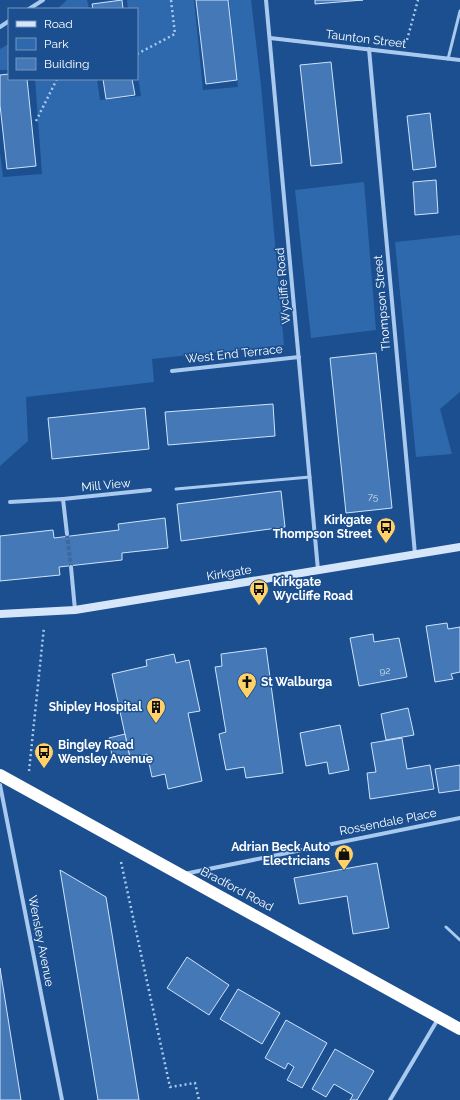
<svg xmlns="http://www.w3.org/2000/svg" width="460" height="1100" viewBox="0 0 460 1100" font-family="Raleway,sans-serif">
<rect width="100%" height="100%" fill="#1b4f8f"/>
<g fill="#2e69ad">
<polygon points="67,0 87,0 89,9 57,9"/>
<polygon points="127,0 194,0 203,90 238,87 229,0 251,0 261,85 284,345 152,359 154,382 26,397 28,441 0,466 0,152 3,177 42,174 35,79 97,79 100,100 141,96 137,70 137,9 128,9"/>
<polygon points="9,44 9,70 0,70 0,49"/>
<polygon points="364,182 376,330 311,338 295,190"/>
<polygon points="460,235 460,392 440,409 452,454 416,457 395,242"/>
</g>
<g fill="#4478b7" stroke="#cfe3fa">
<polygon points="122,0 123,9 93,9 92,4"/>
<polygon points="196,0 228,0 237,80 206,84"/>
<polygon points="315,0 363,0 315,4"/>
<polygon points="331,62 342,163 311,166 300,65"/>
<polygon points="9,74 9,79 27,79 36,166 7,169 0,105 0,75"/>
<polygon points="103,79 132,79 135,95 106,99"/>
<polygon points="430,113 436,167 413,170 407,116"/>
<polygon points="436,180 438,213 415,215 413,182"/>
<polygon points="376,353 392,508 346,513 330,358"/>
<polygon points="273,404 275,436 168,445 165,412"/>
<polygon points="145,408 149,449 52,459 48,418"/>
<polygon points="281,491 285,527 181,541 177,504"/>
<polygon points="165,518 168,548 122,553 122,560 59,567 60,575 0,581 0,536 53,530 54,538 119,530 118,524"/>
<polygon points="447,623 448,629 460,627 460,672 451,674 453,679 435,682 426,626"/>
<polygon points="373,634 374,642 399,638 407,677 359,686 350,638"/>
<polygon points="266,648 283,773 246,778 244,767 226,770 219,734 226,732 215,667 222,666 221,654"/>
<polygon points="174,654 176,663 189,660 200,711 188,713 202,781 168,789 165,774 152,777 147,754 130,758 112,674 147,666 146,660"/>
<polygon points="408,708 414,735 386,740 381,714"/>
<polygon points="340,725 349,770 329,774 327,762 306,766 300,733"/>
<polygon points="125,734 130,758 122,755 123,761 113,762 109,738"/>
<polygon points="402,738 407,769 430,765 434,789 370,799 367,773 376,772 371,743"/>
<polygon points="460,765 460,790 439,793 435,769"/>
<polygon points="377,863 389,928 353,934 347,896 299,904 294,878"/>
<polygon points="60,870 106,897 139,1100 98,1100"/>
<polygon points="187,957 229,985 209,1015 167,988"/>
<polygon points="0,968 21,1100 0,1100"/>
<polygon points="238,989 280,1013 262,1044 220,1019"/>
<polygon points="286,1020 327,1043 302,1088 287,1080 294,1067 288,1063 285,1069 265,1058"/>
<polygon points="335,1049 374,1071 357,1100 350,1100 353,1095 334,1084 326,1097 312,1089"/>
</g>
<g fill="none" stroke-linecap="round" stroke-linejoin="round">
<polyline stroke="#3d69a0" stroke-width="4" stroke-dasharray="4 2" stroke-linecap="butt" points="67,534 71,567"/>
<g stroke="#a9c9ee" stroke-width="2.5" stroke-dasharray="2 3" stroke-linecap="butt">
<polyline points="407,40 418,0"/>
<polyline points="137,54 175,34 171,0"/>
<polyline points="36,121 57,79"/>
<polyline points="29,771 44,627"/>
<polyline points="121,862 170,1087 195,1083 199,1100"/>
</g>
<g stroke="#a9c9ee" stroke-width="3">
<polyline points="448,59 460,11"/>
<polyline points="176,489 310,477"/>
<polyline points="446,927 460,940"/>
</g>
<g stroke="#a9c9ee" stroke-width="4">
<polyline points="266,0 318,570"/>
<polyline points="29,9 43,0"/>
<polyline points="0,27 9,21"/>
<polyline points="270,38 460,60"/>
<polyline points="369,49 415,554"/>
<polyline points="172,371 299,357"/>
<polyline points="63,499 150,490"/>
<polyline points="10,502 63,499 67,534"/>
<polyline points="71,567 75,610"/>
<polyline points="0,785 62,1100"/>
<polyline points="184,874 460,818"/>
<polyline points="390,1100 438,1019"/>
</g>
<polyline stroke="#d6e6fa" stroke-width="8" points="0,614 75,610 460,547"/>
<polyline stroke="#fff" stroke-width="12" points="0,775 460,1029"/>
</g>
<defs>
<symbol id="bus-pin" viewBox="-11 -11 22 30"><path d="M0 17L-7.5 6A9.5 9.5 0 1 1 7.5 6Z" fill="#ffd166" stroke="#1b4f8f"/><path d="M-5-6H5V4H4V6H2V4H-2V6H-4V4H-5ZM-3.5-4V0h7V-4ZM-3.5 1.2v1.5H-2V1.2ZM2 1.2v1.5H3.5V1.2Z" fill="#111"/></symbol>
<symbol id="church-pin" viewBox="-11 -11 22 30"><path d="M0 17L-7.5 6A9.5 9.5 0 1 1 7.5 6Z" fill="#ffd166" stroke="#1b4f8f"/><path d="M-1.2-6h2.4v3.5h3.3v2.4h-3.3V6h-2.4V-.1h-3.3v-2.4h3.3Z" fill="#111"/></symbol>
<symbol id="building-pin" viewBox="-11 -11 22 30"><path d="M0 17L-7.5 6A9.5 9.5 0 1 1 7.5 6Z" fill="#ffd166" stroke="#1b4f8f"/><path d="M-4-6H4V6H1V3H-1V6H-4ZM-2.5-4.3h1.7v1.8h-1.7ZM.8-4.3h1.7v1.8H.8ZM-2.5-1h1.7V.8h-1.7ZM.8-1h1.7V.8H.8Z" fill="#111"/></symbol>
<symbol id="shop-pin" viewBox="-11 -11 22 30"><path d="M0 17L-7.5 6A9.5 9.5 0 1 1 7.5 6Z" fill="#ffd166" stroke="#1b4f8f"/><path d="M-5-2.5h2.3a2.7 3.5 0 0 1 5.4 0H5L5.5 6h-11ZM-1.5-2.5h3a1.5 2.3 0 0 0-3 0Z" fill="#111"/></symbol>
</defs>
<g fill-rule="evenodd">
<use href="#bus-pin" x="375" y="516" width="22" height="30"/>
<use href="#bus-pin" x="248" y="578" width="22" height="30"/>
<use href="#church-pin" x="236" y="671" width="22" height="30"/>
<use href="#building-pin" x="145" y="696" width="22" height="30"/>
<use href="#bus-pin" x="33" y="741" width="22" height="30"/>
<use href="#shop-pin" x="333" y="843" width="22" height="30"/>
</g>
<g text-anchor="middle" dominant-baseline="central" stroke-width="3" stroke-linejoin="round" paint-order="stroke">
<g font-size="10" fill="#d0dded">
<text x="373" y="496">75</text>
<text x="385" y="670">92</text>
</g>
<g font-size="12" fill="#fff" stroke="#1b4f8f">
<text transform="translate(366 39) rotate(7)">Taunton Street</text>
<text transform="translate(283 286) rotate(-95)">Wycliffe Road</text>
<text transform="translate(382 303) rotate(-95)">Thompson Street</text>
<text transform="translate(234 354) rotate(-6)">West End Terrace</text>
<text transform="translate(106 485) rotate(-5)">Mill View</text>
<text transform="translate(229 573) rotate(-9)">Kirkgate</text>
<text transform="translate(388 822) rotate(-11)">Rossendale Place</text>
<text transform="translate(237 889) rotate(28)">Bradford Road</text>
<text transform="translate(41 941) rotate(79)">Wensley Avenue</text>
</g>
<g font-size="12" font-weight="bold" fill="#fff" stroke="#1b4f8f" text-anchor="end">
<text x="372" y="520">Kirkgate<tspan x="372" dy="14">Thompson Street</tspan></text>
<text x="273" y="582" text-anchor="start">Kirkgate<tspan x="273" dy="14">Wycliffe Road</tspan></text>
<text x="261" y="682" text-anchor="start">St Walburga</text>
<text x="142" y="707">Shipley Hospital</text>
<text x="58" y="745" text-anchor="start">Bingley Road<tspan x="58" dy="14">Wensley Avenue</tspan></text>
<text x="330" y="847">Adrian Beck Auto<tspan x="330" dy="14">Electricians</tspan></text>
</g>
</g>
<rect x="8" y="8" width="130" height="72" fill="#1b4f8f" stroke="#7695bc"/>
<rect x="16" y="21" width="20" height="6" fill="#d6e6fa" stroke="#7695bc"/>
<text x="44" y="28" font-size="12" fill="#ffffff">Road</text>
<rect x="16" y="38" width="20" height="12" fill="#2e69ad" stroke="#7695bc"/>
<text x="44" y="48" font-size="12" fill="#ffffff">Park</text>
<rect x="16" y="58" width="20" height="12" fill="#4478b7" stroke="#7695bc"/>
<text x="44" y="68" font-size="12" fill="#ffffff">Building</text>
</svg>
